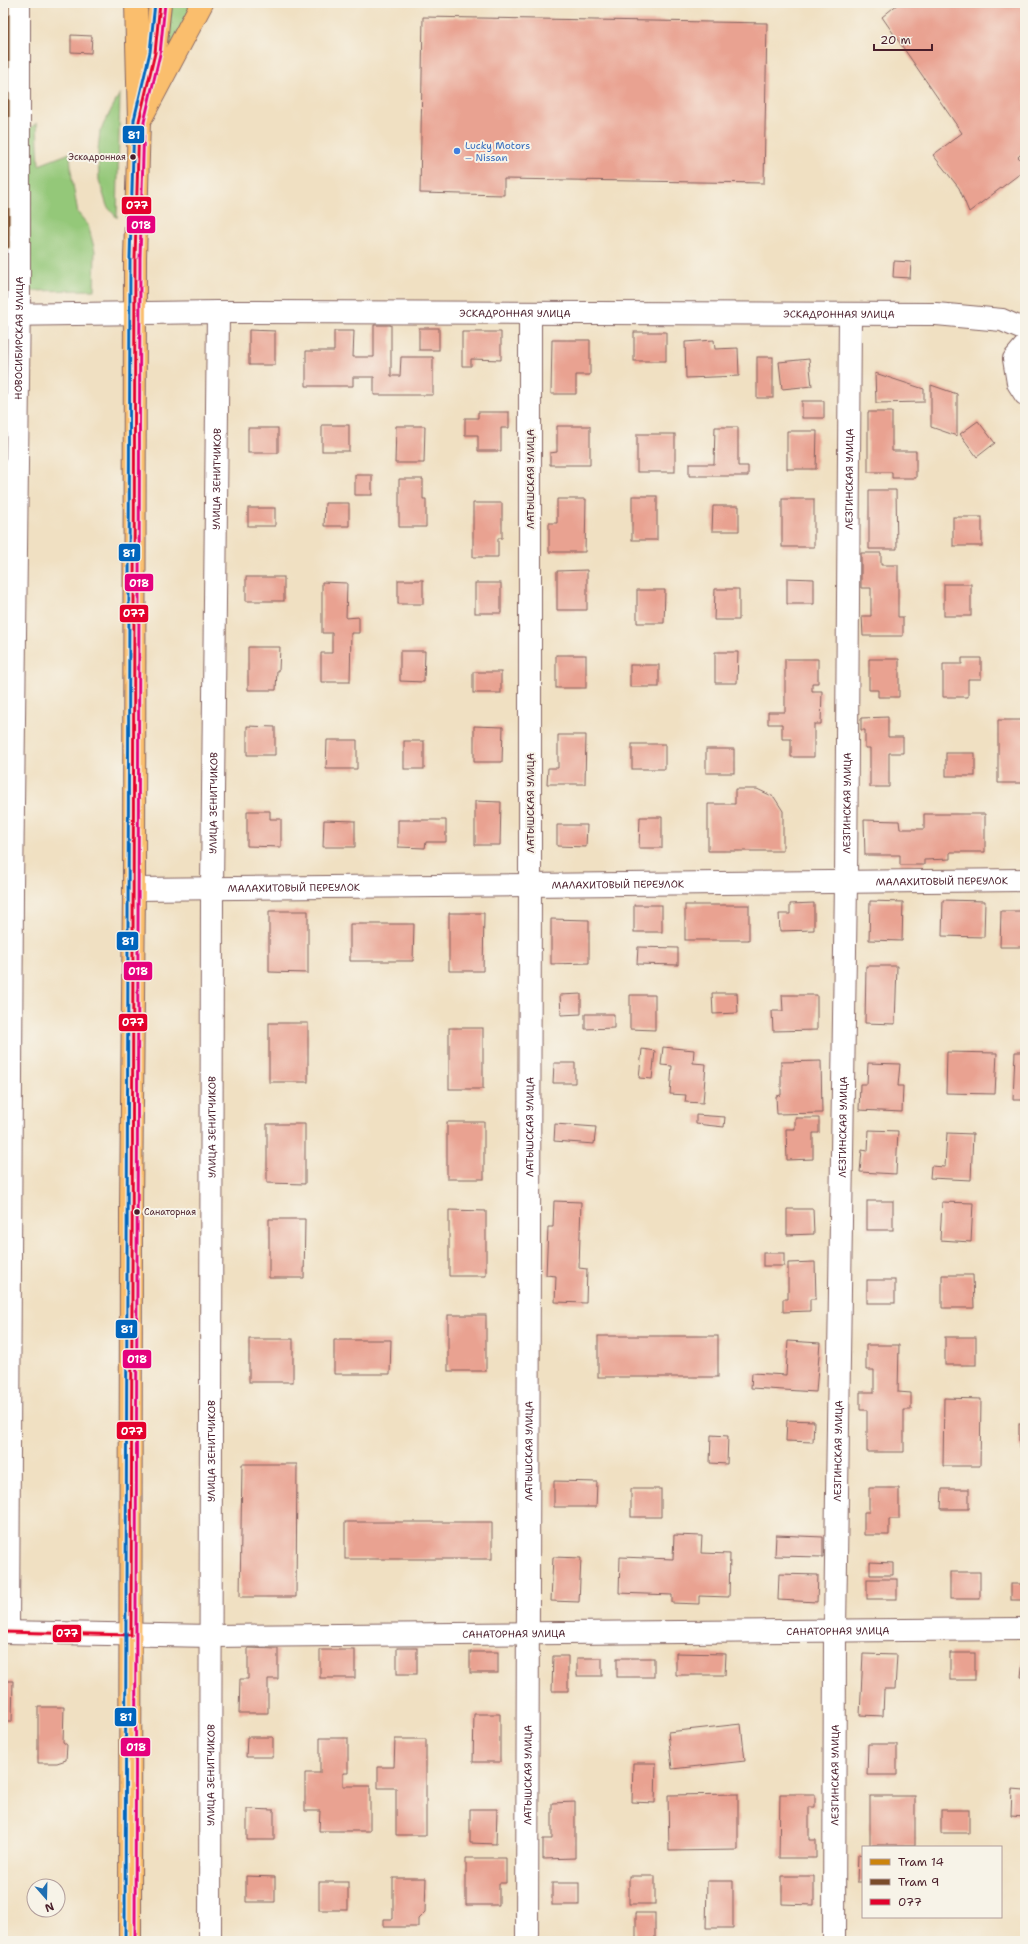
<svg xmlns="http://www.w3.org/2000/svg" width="1028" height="1944" viewBox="0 0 1028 1944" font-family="'Shantell Sans',sans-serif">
<rect width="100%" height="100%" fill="#f7f3e8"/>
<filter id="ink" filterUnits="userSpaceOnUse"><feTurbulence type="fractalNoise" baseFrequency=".025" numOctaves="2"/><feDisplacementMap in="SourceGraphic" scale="8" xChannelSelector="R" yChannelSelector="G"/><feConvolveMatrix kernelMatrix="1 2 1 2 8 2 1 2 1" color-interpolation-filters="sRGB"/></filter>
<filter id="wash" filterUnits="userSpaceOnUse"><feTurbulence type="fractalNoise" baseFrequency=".012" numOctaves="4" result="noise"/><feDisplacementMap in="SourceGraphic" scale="16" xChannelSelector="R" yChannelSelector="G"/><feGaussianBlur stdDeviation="0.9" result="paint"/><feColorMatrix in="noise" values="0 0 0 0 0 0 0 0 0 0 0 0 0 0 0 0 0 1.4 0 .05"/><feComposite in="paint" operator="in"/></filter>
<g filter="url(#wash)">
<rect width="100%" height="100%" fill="#f0e0c2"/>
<g fill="#94c879" stroke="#6f7452">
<polygon points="171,3 193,3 168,54"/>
<polygon points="120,93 117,218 107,206 99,180 98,150 100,131"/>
<polygon points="37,123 39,165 70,153 72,179 78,213 88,225 95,251 94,290 29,291 30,128"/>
</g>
<g id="blocks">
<g fill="#e9a291">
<polygon points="899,3 1025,3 1025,150 1018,157 1025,164 1025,170 969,212 959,188 933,155 962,133 882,17"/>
<polygon points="423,17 767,23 764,183 504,179 504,195 420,193"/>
<polygon points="71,35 92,36 91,53 71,52"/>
<polygon points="894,261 911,262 910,278 893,277"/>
<polygon points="374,325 391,325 391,376 400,376 401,357 433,357 433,395 374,395 374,377 353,377 353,386 306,386 306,351 334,351 334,331 354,331 353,357 374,357"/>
<rect x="419" y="328" width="20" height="22"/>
<polygon points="249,330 275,331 275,365 249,365"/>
<polygon points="462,332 501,332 501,360 471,359 471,366 462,366"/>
<rect x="634" y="332" width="32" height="29"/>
<polygon points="552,340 590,340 590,375 576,375 576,394 551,394"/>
<polygon points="714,340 715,349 738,348 739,376 686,378 685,342"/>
<rect x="757" y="357" width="16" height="41"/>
<polygon points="809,359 812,386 782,389 779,362"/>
<polygon points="875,373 924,389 924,402 876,403"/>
<polygon points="931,385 957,394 957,436 931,427"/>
<rect x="802" y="401" width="22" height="17"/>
<polygon points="478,412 509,412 509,428 501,428 501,451 478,451 478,435 465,435 465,418 478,418"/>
<polygon points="868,412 892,412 892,451 916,451 916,478 892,478 892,472 868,472"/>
<polygon points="978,421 995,443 977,457 960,434"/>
<rect x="322" y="425" width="27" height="26"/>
<polygon points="396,426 425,426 424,463 395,463"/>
<polygon points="557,426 590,426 590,465 550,465 550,453 557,452"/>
<polygon points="715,427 738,427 738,466 748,466 748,476 689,476 689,464 714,464"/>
<rect x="248" y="428" width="30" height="25"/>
<polygon points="787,431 817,431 816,469 787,469"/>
<rect x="637" y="434" width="38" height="38"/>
<rect x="355" y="475" width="17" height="20"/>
<polygon points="399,479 423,479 423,499 426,499 426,527 399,527"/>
<polygon points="869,490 896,490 897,549 869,549"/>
<rect x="632" y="496" width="25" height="44"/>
<polygon points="557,499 586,499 585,552 549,552 549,523 557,523"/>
<rect x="782" y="499" width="32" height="48"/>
<polygon points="325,503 349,503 349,526 324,526"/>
<polygon points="473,503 502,503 502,538 498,538 498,557 473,557"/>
<polygon points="713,506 739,506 739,531 712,531"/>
<rect x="248" y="508" width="27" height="18"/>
<rect x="953" y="517" width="29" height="29"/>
<polygon points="861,553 881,553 881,565 898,565 898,617 903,617 903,636 863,636 862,616 871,616 871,588 861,588"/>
<polygon points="587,570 587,610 557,610 557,571"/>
<rect x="246" y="577" width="38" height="24"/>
<polygon points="787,578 814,579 814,604 787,604"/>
<rect x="398" y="580" width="25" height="24"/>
<polygon points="322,582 347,583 346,618 359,617 359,633 351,633 350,682 321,682 321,653 332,653 332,633 322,633"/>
<rect x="475" y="583" width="26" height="30"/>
<rect x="944" y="584" width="27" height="32"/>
<polygon points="715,589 739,589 739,620 714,620"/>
<polygon points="637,590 665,590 664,623 637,623"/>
<polygon points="248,647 280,647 279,670 277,670 276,690 248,690"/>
<polygon points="400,651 425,651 424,682 400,681"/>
<polygon points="715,652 738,652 737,683 715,683"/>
<rect x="556" y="655" width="30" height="33"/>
<polygon points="962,658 981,658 981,679 968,679 968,697 943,697 943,664 962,664"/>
<polygon points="785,659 818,659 818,683 812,683 812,691 822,691 821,724 814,724 814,757 791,757 791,739 782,739 782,724 768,724 768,712 785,712"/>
<polygon points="869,659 899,659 899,697 878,697 878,690 869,690"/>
<rect x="630" y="665" width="29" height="22"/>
<rect x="473" y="672" width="28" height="21"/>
<polygon points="888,717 888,737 903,737 903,753 889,753 889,787 870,787 870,748 865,748 865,730 861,730 861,718"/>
<polygon points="998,720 1025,720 1024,783 998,783"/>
<polygon points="247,726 275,727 275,755 247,755"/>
<polygon points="474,726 503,727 502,762 474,762"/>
<polygon points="558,735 586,735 585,784 547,784 548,768 558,768"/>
<polygon points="327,740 357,740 357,769 326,769"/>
<rect x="404" y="741" width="20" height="28"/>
<rect x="632" y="744" width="33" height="25"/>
<rect x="706" y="749" width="28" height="24"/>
<rect x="946" y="753" width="29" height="23"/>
<polygon points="735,789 757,789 774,797 783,811 783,851 708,851 708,804 735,804"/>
<polygon points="475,801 501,802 500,845 475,845"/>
<polygon points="247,811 270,811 270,819 281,819 281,847 247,846"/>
<polygon points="924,814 985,814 985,852 950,852 950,859 924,860 924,865 900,865 900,855 865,855 864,820 899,821 900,829 924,829"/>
<polygon points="640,817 662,817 662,848 639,848"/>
<polygon points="324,820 355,821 355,847 323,847"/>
<polygon points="398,820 446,820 446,842 426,842 425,848 398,847"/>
<polygon points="557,825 587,825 586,847 557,846"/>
<polygon points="1022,826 1025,826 1025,854 1023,854"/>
<polygon points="943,900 985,901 984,937 942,936"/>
<polygon points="870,901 903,902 902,941 869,940"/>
<polygon points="814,903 814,930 780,931 779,914 790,914 790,904"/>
<rect x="634" y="905" width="28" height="27"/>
<rect x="685" y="905" width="64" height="35"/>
<polygon points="269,911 308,911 308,973 269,972"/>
<polygon points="1001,911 1025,911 1025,947 1000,947"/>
<polygon points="449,913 484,913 483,971 449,971"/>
<polygon points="551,919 589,920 589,963 551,964"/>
<polygon points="350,924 414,924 413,961 350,961"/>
<polygon points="638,947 678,948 678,965 637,964"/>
<polygon points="866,966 897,966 895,1024 865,1023"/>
<polygon points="712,993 737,993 738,1013 713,1014"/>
<polygon points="581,994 581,1014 561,1015 560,995"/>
<polygon points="630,995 655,995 655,1030 630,1029"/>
<polygon points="782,995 817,995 817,1030 773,1031 772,1011 783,1011"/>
<polygon points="585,1014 614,1014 614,1028 585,1029"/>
<rect x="269" y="1023" width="39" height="59"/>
<rect x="449" y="1028" width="34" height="61"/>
<polygon points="663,1047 694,1050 693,1063 706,1064 703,1103 685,1102 686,1095 670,1094 672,1066 661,1065"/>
<polygon points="642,1049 655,1051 652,1079 639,1078"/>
<polygon points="947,1052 997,1053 995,1094 946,1093"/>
<polygon points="1015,1052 1025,1052 1025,1100 1013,1100"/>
<polygon points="821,1061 822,1113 777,1114 776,1096 781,1095 781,1062"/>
<polygon points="554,1063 575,1063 575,1083 553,1083"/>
<polygon points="868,1063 900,1064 898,1086 903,1086 902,1112 859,1110 860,1084 867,1084"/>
<polygon points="696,1115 725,1117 724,1127 696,1124"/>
<polygon points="795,1118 819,1118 819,1133 813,1133 813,1159 787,1160 786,1129 795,1129"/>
<rect x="447" y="1122" width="37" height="57"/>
<polygon points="267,1124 305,1124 305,1184 267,1183"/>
<polygon points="555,1124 596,1127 594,1144 554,1141"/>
<polygon points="869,1130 898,1131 896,1174 860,1172 862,1150 868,1151"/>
<polygon points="947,1133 973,1134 971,1180 930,1178 931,1166 945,1167"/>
<polygon points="1024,1144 1025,1144 1025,1178 1023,1178"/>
<polygon points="554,1201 581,1202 579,1268 587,1269 586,1303 555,1302 556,1276 546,1275 548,1227 553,1227"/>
<rect x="867" y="1201" width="26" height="29"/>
<polygon points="942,1202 973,1203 971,1242 940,1240"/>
<polygon points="787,1209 813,1209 814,1234 787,1235"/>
<polygon points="449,1210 486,1211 486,1276 449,1276"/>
<polygon points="269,1219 305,1219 304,1278 269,1278"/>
<rect x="763" y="1253" width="21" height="13"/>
<polygon points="815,1262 816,1299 810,1299 810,1311 783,1312 783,1299 788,1299 788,1263"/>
<polygon points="942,1275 973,1275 974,1308 942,1308"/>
<rect x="867" y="1280" width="28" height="23"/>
<rect x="448" y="1315" width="38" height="56"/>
<rect x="598" y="1336" width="120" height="41"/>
<rect x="945" y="1337" width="31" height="28"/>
<rect x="249" y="1339" width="44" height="43"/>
<polygon points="334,1340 391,1340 390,1374 334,1374"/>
<polygon points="788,1341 820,1343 816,1392 751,1388 752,1373 786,1375"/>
<polygon points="866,1345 899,1345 898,1392 911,1393 911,1410 904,1410 904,1452 867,1452 867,1410 860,1410 860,1392 874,1392 874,1370 866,1370"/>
<polygon points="944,1398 981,1399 980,1466 943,1466"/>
<polygon points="787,1420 814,1421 813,1442 786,1441"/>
<rect x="1019" y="1424" width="6" height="23"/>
<polygon points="711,1435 728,1436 727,1464 710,1463"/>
<polygon points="242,1464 297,1464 296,1597 240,1597"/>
<polygon points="554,1481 597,1482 596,1507 554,1507"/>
<polygon points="869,1488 899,1488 899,1519 889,1519 889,1535 864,1535 864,1512 869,1512"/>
<rect x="631" y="1489" width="30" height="28"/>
<polygon points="942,1489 969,1489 969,1509 941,1509"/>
<rect x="345" y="1522" width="147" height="37"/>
<polygon points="674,1535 702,1536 701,1553 730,1554 729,1597 699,1596 699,1604 672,1603 672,1595 619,1593 620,1557 673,1559"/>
<polygon points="776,1535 823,1537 823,1557 775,1556"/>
<polygon points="553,1557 581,1558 579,1602 551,1601"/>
<polygon points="870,1562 893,1563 893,1575 870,1575"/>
<rect x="950" y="1572" width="30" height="27"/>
<polygon points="779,1574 818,1575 817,1602 778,1600"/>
<rect x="867" y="1579" width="30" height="20"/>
<rect x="1011" y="1584" width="14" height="16"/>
<polygon points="248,1648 278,1649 278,1679 268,1679 268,1713 239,1713 240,1679 248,1679"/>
<rect x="397" y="1648" width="20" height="26"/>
<rect x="320" y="1650" width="35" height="28"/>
<rect x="470" y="1652" width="28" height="21"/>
<polygon points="1024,1652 1025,1652 1025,1677 1021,1677"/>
<polygon points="676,1653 726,1654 725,1675 676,1675"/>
<rect x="950" y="1653" width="25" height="27"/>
<polygon points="863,1654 897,1655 895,1689 884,1689 883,1716 860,1715"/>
<polygon points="553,1656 568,1656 568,1691 552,1691"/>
<rect x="577" y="1658" width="25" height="18"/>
<rect x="617" y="1658" width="37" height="19"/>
<polygon points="4,1681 13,1681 12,1721 3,1721"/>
<polygon points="38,1707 64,1707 63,1742 67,1745 66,1760 57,1763 38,1763"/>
<polygon points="474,1714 500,1714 500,1762 473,1762"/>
<polygon points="741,1724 745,1761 672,1769 668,1732"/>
<polygon points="247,1737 273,1737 273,1757 246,1757"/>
<polygon points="320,1738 348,1738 348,1773 343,1773 343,1786 370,1786 370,1831 319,1831 320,1811 305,1811 305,1773 320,1773"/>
<polygon points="395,1739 426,1739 426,1835 396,1835 396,1788 378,1788 378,1767 394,1767"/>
<polygon points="868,1744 897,1744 897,1775 867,1775"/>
<polygon points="633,1763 656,1763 655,1803 632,1802"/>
<polygon points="1012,1789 1025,1790 1025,1817 1011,1816"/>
<polygon points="738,1794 738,1850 669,1851 668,1795"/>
<polygon points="780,1794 815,1794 815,1807 809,1807 809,1840 816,1840 816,1858 779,1858"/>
<rect x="870" y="1796" width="45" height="49"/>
<polygon points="575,1802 575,1858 543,1859 543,1839 552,1839 552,1803"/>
<polygon points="247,1809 274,1810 274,1840 247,1840"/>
<polygon points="470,1809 497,1809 496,1844 470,1843"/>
<rect x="941" y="1810" width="28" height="23"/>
<polygon points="858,1854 863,1855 863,1882 857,1882"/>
<polygon points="466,1858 506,1858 506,1883 499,1883 499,1905 466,1905"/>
<polygon points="246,1876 275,1877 275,1902 246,1902"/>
<rect x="629" y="1876" width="26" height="28"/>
<polygon points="782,1876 814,1876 814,1905 782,1904"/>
<polygon points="393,1878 426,1878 425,1912 418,1919 418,1927 384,1927 384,1919 393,1919"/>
<polygon points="707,1881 733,1881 733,1928 706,1928"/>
<rect x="319" y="1882" width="29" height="28"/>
<rect x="552" y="1883" width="27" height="22"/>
<rect x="636" y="1913" width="19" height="27"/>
<polygon points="942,1939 970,1940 970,1941 942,1941"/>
</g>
</g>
</g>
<g filter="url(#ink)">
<use href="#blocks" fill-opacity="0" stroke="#846360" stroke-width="1"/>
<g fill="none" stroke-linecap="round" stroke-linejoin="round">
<defs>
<g id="minor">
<path id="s1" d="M3 315 218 312 936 314 1002 320 1025 330"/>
<polyline points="1025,346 1014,359 1018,383 1025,394"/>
<path id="s2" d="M134 889 1025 880"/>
<path id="s3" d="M3 1632 211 1636 1025 1629"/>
<path id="s4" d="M8 1632 12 890 19 295V3"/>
<path id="s5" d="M210 1941 212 889 218 312"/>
<path id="s6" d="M527 1941 530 886V314"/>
<path id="s7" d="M834 1941 835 1629 846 883 850 314"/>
</g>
<g id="major">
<polyline points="146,93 155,53 160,3"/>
<polyline points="140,120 202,3"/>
<polyline points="130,1941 131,1211 134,889 135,258 139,121 136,3"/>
</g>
</defs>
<use href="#minor" stroke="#846360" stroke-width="24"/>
<use href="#major" stroke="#846360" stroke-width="24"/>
<use href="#minor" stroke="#fff" stroke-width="22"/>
<use href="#major" stroke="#fabe6d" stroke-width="22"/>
<defs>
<g id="bus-1">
<polyline points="3,1632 131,1635"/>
<polyline points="131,1635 135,258 139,121 155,53 160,3"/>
</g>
<polyline id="bus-2" points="135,1941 140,258 144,122 160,54 165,3"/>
<polyline id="bus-3" points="125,1941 130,258 134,120 150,52 155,3"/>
</defs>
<use href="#bus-1" stroke="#f7f3e8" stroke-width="6"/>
<use href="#bus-2" stroke="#f7f3e8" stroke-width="6"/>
<use href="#bus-3" stroke="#f7f3e8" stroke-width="6"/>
<use href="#bus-1" stroke="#e4002b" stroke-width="3"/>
<use href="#bus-2" stroke="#e5007d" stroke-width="3"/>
<use href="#bus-3" stroke="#0065bd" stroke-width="3"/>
<defs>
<polyline id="tram-1" points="3,3 3,247"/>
<polyline id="tram-2" points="8,3 8,247"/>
</defs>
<use href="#tram-1" stroke="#f7f3e8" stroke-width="6"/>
<use href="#tram-2" stroke="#f7f3e8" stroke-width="6"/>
<use href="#tram-1" stroke="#cc840b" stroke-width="3"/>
<use href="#tram-2" stroke="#7a4b2a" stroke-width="3"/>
</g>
</g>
<circle fill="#3f7fe0" stroke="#f7f3e8" stroke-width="1.5" cx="457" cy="151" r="4"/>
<g fill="#4a1f2b" stroke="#f7f3e8" stroke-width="1.5">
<circle cx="133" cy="157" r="3.5"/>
<circle cx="137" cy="1212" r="3.5"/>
</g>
<g text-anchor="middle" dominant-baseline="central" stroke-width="4" stroke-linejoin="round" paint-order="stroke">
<g font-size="9" fill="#4a1f2b" stroke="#f7f3e8" text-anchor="end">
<text x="126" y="157">Эскадронная</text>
<text x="144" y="1212" text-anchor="start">Санаторная</text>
</g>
<g font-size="10" fill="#366cbe" stroke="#f7f3e8" text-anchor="start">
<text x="465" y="145">Lucky Motors<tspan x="465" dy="12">– Nissan</tspan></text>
</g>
<g font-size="10" fill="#4a1f2b" stroke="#f7f3e8">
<text stroke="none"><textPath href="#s1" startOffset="512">ЭСКАДРОННАЯ УЛИЦА</textPath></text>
<text stroke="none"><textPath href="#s1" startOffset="836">ЭСКАДРОННАЯ УЛИЦА</textPath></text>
<text stroke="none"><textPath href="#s4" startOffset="1294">НОВОСИБИРСКАЯ УЛИЦА</textPath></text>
<text stroke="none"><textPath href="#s5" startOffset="1462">УЛИЦА ЗЕНИТЧИКОВ</textPath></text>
<text transform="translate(530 479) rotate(-90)">ЛАТЫШСКАЯ УЛИЦА</text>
<text stroke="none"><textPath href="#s7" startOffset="1462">ЛЕЗГИНСКАЯ УЛИЦА</textPath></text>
<text stroke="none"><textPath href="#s5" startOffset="1138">УЛИЦА ЗЕНИТЧИКОВ</textPath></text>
<text transform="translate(530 803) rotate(-90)">ЛАТЫШСКАЯ УЛИЦА</text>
<text stroke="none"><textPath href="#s7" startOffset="1138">ЛЕЗГИНСКАЯ УЛИЦА</textPath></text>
<text stroke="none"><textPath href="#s2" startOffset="808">МАЛАХИТОВЫЙ ПЕРЕУЛОК</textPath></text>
<text stroke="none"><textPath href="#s2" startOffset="484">МАЛАХИТОВЫЙ ПЕРЕУЛОК</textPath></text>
<text stroke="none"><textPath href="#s2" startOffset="160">МАЛАХИТОВЫЙ ПЕРЕУЛОК</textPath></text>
<text stroke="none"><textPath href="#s5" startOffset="814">УЛИЦА ЗЕНИТЧИКОВ</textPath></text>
<text stroke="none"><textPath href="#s6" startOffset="814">ЛАТЫШСКАЯ УЛИЦА</textPath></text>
<text stroke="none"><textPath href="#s7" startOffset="814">ЛЕЗГИНСКАЯ УЛИЦА</textPath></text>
<text stroke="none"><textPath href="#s5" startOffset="490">УЛИЦА ЗЕНИТЧИКОВ</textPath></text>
<text stroke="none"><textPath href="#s6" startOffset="490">ЛАТЫШСКАЯ УЛИЦА</textPath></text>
<text stroke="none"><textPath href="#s7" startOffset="490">ЛЕЗГИНСКАЯ УЛИЦА</textPath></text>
<text stroke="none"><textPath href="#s3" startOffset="835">САНАТОРНАЯ УЛИЦА</textPath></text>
<text stroke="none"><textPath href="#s3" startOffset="511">САНАТОРНАЯ УЛИЦА</textPath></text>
<text stroke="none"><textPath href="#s5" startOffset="166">УЛИЦА ЗЕНИТЧИКОВ</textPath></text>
<text stroke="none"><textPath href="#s6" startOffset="166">ЛАТЫШСКАЯ УЛИЦА</textPath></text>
<text stroke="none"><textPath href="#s7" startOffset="166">ЛЕЗГИНСКАЯ УЛИЦА</textPath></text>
</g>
</g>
<g stroke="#f7f3e8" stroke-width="1.5">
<rect x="122" y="125" width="23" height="19" rx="4" fill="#0065bd"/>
<rect x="121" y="196" width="31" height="19" rx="4" fill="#e4002b"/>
<rect x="126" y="215" width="30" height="19" rx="4" fill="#e5007d"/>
<rect x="118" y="543" width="23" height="19" rx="4" fill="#0065bd"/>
<rect x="124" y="573" width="30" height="19" rx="4" fill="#e5007d"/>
<rect x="119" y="604" width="30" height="19" rx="4" fill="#e4002b"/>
<rect x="116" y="931" width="23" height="20" rx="4" fill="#0065bd"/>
<rect x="123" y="961" width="30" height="20" rx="4" fill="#e5007d"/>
<rect x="118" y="1013" width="30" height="19" rx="4" fill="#e4002b"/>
<rect x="115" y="1319" width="23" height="20" rx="4" fill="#0065bd"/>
<rect x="122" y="1349" width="30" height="20" rx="4" fill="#e5007d"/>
<rect x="116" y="1421" width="31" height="19" rx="4" fill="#e4002b"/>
<rect x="52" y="1624" width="30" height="19" rx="4" fill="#e4002b"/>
<rect x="114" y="1707" width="23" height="20" rx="4" fill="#0065bd"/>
<rect x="120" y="1737" width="31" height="20" rx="4" fill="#e5007d"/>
</g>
<g font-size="11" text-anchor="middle" font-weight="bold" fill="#fff">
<text x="134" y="139">81</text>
<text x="137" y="209">077</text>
<text x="141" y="229">018</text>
<text x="129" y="557">81</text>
<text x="139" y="587">018</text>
<text x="134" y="617">077</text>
<text x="128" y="945">81</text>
<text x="138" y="975">018</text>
<text x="133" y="1026">077</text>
<text x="127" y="1333">81</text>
<text x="137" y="1363">018</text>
<text x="132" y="1435">077</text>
<text x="67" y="1637">077</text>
<text x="126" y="1721">81</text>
<text x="136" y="1751">018</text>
</g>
<rect width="1028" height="1944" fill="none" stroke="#f7f3e8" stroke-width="16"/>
<rect x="862" y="1846" width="140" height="72" fill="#f7f3e8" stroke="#b29e9c"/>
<rect x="870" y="1859" width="20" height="6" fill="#cc840b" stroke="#b29e9c"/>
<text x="898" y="1866" font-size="12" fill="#4a1f2b">Tram 14</text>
<rect x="870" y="1879" width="20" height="6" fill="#7a4b2a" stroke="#b29e9c"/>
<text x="898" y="1886" font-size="12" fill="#4a1f2b">Tram 9</text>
<rect x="870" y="1899" width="20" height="6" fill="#e4002b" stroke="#b29e9c"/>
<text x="898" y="1906" font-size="12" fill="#4a1f2b">077</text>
<g transform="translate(46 1898) rotate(160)"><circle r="19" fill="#f7f3e8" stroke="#b29e9c"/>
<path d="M0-3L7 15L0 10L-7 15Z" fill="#1f6fb2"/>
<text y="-6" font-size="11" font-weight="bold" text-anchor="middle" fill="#4a1f2b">N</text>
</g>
<path d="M874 44v6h58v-6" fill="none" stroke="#4a1f2b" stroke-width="2"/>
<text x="880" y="44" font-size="12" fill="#4a1f2b" stroke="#f7f3e8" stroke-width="3" paint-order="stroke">20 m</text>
</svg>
